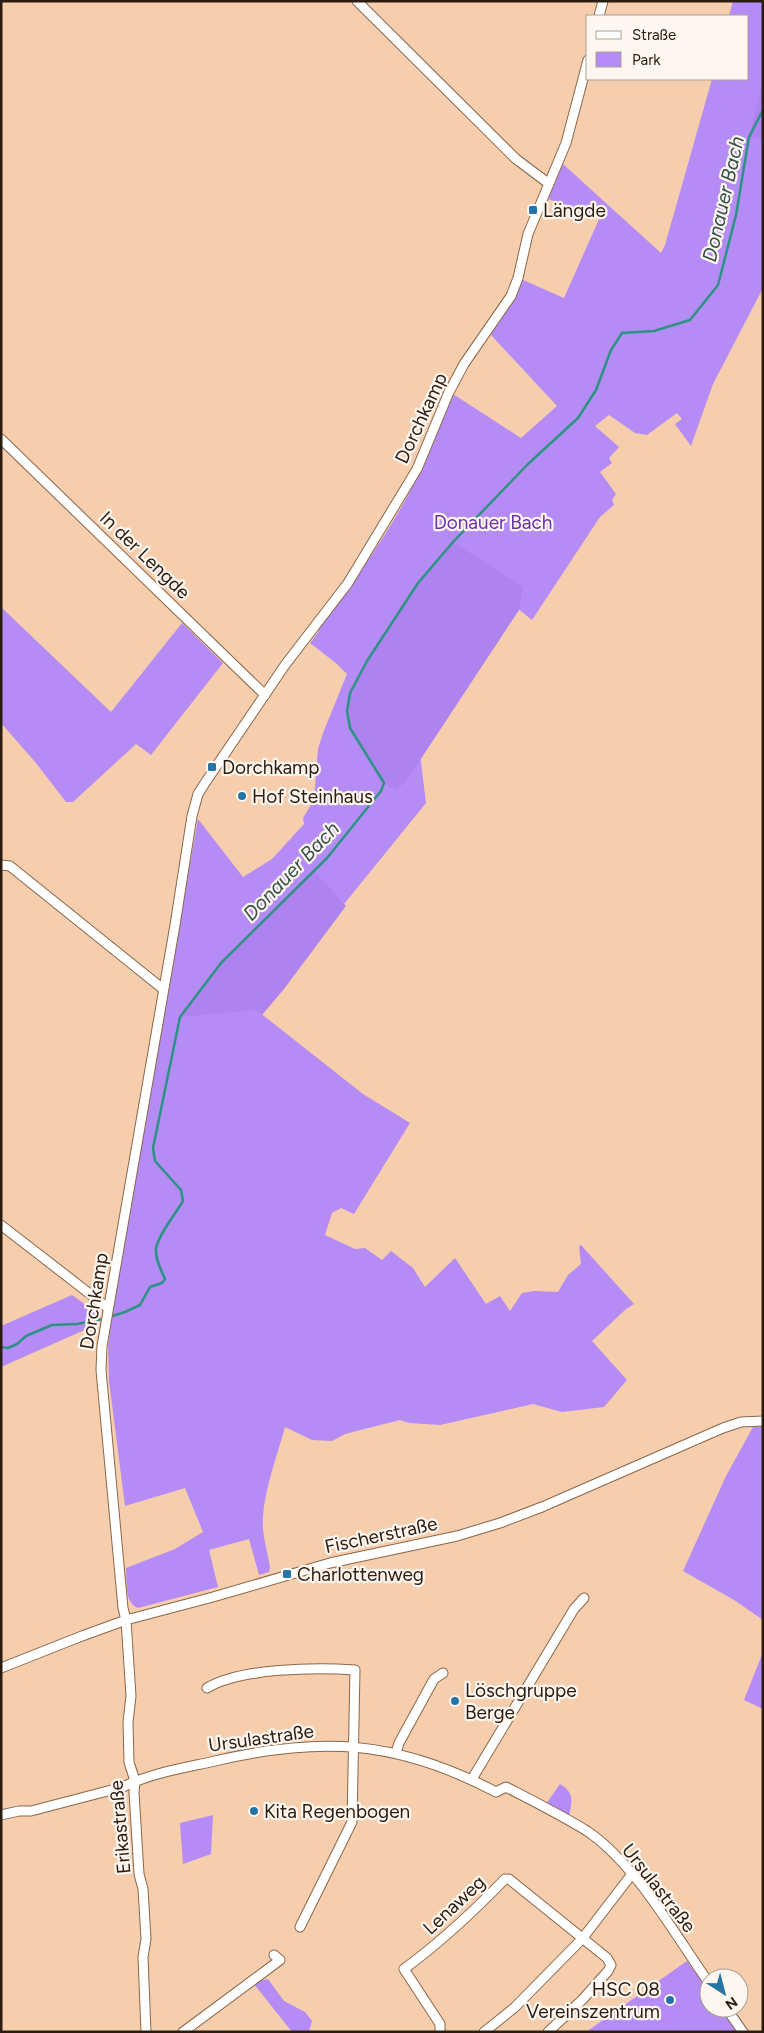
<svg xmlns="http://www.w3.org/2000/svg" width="764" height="2033" viewBox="0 0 764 2033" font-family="Figtree,sans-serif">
<rect width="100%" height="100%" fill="#f6cead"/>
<g fill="#b58cf6">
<path d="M733 1H763V288L713 384 691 446 675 424 682 419 677 413 647 435 635 433 609 415 595 426 619 447 609 458 612 463 600 472 616 494 612 500 614 505 600 517 532 620 517 608 417 729 426 803 259 1009V1012L363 1094 410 1123 354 1214 341 1208 332 1213 325 1235 355 1249 365 1248 382 1260 391 1251 413 1268 425 1287 455 1258 486 1304 500 1296 510 1311 522 1293 534 1291 558 1292 568 1275 581 1264 579 1246 581 1245 634 1304 626 1309 592 1341 627 1380 604 1407 562 1412 533 1404 440 1425 409 1423 400 1420 345 1434 332 1441 312 1440 285 1427C277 1457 261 1498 263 1529 264 1541 268 1554 270 1567L269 1572 259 1575 249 1539 209 1550 218 1587 138 1608C124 1603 127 1581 126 1568L175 1549 203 1532 185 1488 125 1506 109 1381 108 1346 111 1325H108L198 819 243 877 272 859 304 824 303 818 314 800 318 749 323 733 347 674 337 664 310 643 319 631 317 629C357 578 396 524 423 465 434 442 443 418 453 394L521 438 557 406 491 335 521 279 564 298 600 217 548 199 563 164 661 253 665 245 712 79H748V16H729Z"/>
<polygon points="1,607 111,712 182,623 223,663 151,755 136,744 73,802 66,802 36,763 1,723"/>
<polygon points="72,1295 96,1312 98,1324 1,1367 1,1326"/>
<polygon points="753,1427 763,1427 763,1620 734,1600 683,1571 726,1476"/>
<polygon points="763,1652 763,1709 744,1700"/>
<path d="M560 1784C575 1793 572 1801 569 1817L546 1804Z"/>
<polygon points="213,1815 211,1854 183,1864 180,1823"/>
<polygon points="687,1961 709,1991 709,2008 721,2008 738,2032 586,2032"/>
<polygon points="268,1979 284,2001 305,2012 312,2021 309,2032 292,2032 254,1984 258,1981"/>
</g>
<g fill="#ae83f0">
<polygon points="763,83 763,141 749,137"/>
<polygon points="453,542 523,587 519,610 405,783 395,790 384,783 350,728 347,711 350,693 367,661 418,583"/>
<polygon points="314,871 346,906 284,989 262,1015 256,1010 180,1017 221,963"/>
</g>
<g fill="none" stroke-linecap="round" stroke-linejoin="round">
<g stroke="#2c9384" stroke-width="2.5">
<path d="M109 1317 125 1312 140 1305 150 1287 162 1283 165 1279C161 1270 155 1259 156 1249 158 1235 176 1213 183 1201L181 1190 155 1161 153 1148 180 1017 221 963 327 858 381 791 384 783 350 728 347 711 350 693 367 661 418 583 453 542 528 464 578 418 596 390 611 350 622 333 654 331 690 320 718 285 736 215 749 137 763 110"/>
<polyline points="1,1347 8,1348 17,1344 26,1336 52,1325 77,1324 103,1319"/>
</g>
<defs>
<g id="street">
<polyline points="357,1 516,159 548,183"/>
<polyline points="599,16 603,1"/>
<polyline points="1,439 265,695"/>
<polyline points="1,865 10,866 163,989"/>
<polyline points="1,1225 108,1308"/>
<polyline points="1,1668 82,1636 126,1620 213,1597 330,1563 457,1536 500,1523 542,1507 723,1428 741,1422 763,1421"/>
<path d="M207 1688C240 1668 317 1667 355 1670L352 1822 300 1927"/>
<polyline points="396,1753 399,1743 434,1679 443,1673"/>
<polyline points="472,1779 574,1609 584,1598"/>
<path d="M1 1815 19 1811H31L123 1787C151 1773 184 1768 215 1761 321 1736 397 1740 496 1792L506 1787C533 1801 561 1815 587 1831 636 1864 675 1935 709 1983"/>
<polyline points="726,2008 743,2032"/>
<polyline points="146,2032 143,1957 146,1939 143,1889 139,1874 134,1792 135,1781 129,1762 128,1722 131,1696 126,1620 123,1608 101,1370 102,1346 175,925 192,816 198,794 205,783 285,665 348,583 417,469 449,392 464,364 511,296 518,278 528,234 566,143 588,60"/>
<polyline points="183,2032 280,1960 274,1955"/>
<path d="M440 2032V2024L404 1969C441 1942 473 1912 505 1879H509L607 1958 611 1965 608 1971 582 2000 548 2032"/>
<polyline points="484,2032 514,2008 582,1939 632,1874"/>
</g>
</defs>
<use href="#street" stroke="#8a6649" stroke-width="11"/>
<use href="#street" stroke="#fff" stroke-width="9"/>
</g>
<g fill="#2575a7" stroke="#fef6ef" stroke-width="2">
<rect x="528" y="205" width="10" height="10" rx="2.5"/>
<rect x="207" y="762" width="10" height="10" rx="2.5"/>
<circle cx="242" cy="796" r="5"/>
<rect x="282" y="1569" width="10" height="10" rx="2.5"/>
<circle cx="455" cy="1701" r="5"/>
<circle cx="254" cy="1811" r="5"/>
<circle cx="670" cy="2000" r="5"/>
</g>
<g text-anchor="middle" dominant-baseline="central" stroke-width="4.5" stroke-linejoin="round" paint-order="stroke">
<g font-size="19" fill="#2b1c10" stroke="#fef6ef" text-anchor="start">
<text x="543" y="210">Längde</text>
<text x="222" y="767">Dorchkamp</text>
<text x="252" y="796">Hof Steinhaus</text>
<text x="297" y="1574">Charlottenweg</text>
<text x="465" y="1690">Löschgruppe<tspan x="465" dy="22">Berge</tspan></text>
<text x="264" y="1811">Kita Regenbogen</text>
<text x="660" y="1989" text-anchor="end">HSC 08<tspan x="660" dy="22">Vereinszentrum</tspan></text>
</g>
<g font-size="19" fill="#2b1c10" stroke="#fef6ef">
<text transform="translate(421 418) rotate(-65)">Dorchkamp</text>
<text transform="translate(145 555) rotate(44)">In der Lengde</text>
<text transform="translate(94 1301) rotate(-81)">Dorchkamp</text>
<text transform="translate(381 1535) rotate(-12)">Fischerstraße</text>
<text transform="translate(261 1738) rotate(-8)">Ursulastraße</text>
<text transform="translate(120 1827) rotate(-95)">Erikastraße</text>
<text transform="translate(659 1888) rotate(52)">Ursulastraße</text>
<text transform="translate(454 1905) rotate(-43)">Lenaweg</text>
</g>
<g font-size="19" fill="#6b2fae" stroke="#fef6ef">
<text x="493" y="522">Donauer Bach</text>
</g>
<g font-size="20" font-style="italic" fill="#32504a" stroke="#fef6ef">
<text transform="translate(723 199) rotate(-77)">Donauer Bach</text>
<text transform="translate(291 871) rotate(-46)">Donauer Bach</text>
</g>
</g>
<rect width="764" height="2033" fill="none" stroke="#2b1c10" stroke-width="5"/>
<rect x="586" y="15" width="162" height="65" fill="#fef6ef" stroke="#aa9f96"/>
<rect x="596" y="31" width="25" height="8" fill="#ffffff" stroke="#aa9f96"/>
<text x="632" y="40" font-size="15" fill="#2b1c10">Straße</text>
<rect x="596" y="52" width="25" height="15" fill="#b58cf6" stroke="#aa9f96"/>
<text x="632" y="65" font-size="15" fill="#2b1c10">Park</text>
<g transform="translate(724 1993) rotate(144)"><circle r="24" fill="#fef6ef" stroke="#aa9f96"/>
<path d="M0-4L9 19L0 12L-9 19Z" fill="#2575a7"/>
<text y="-8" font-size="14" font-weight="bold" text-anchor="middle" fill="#2b1c10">N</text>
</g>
</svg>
